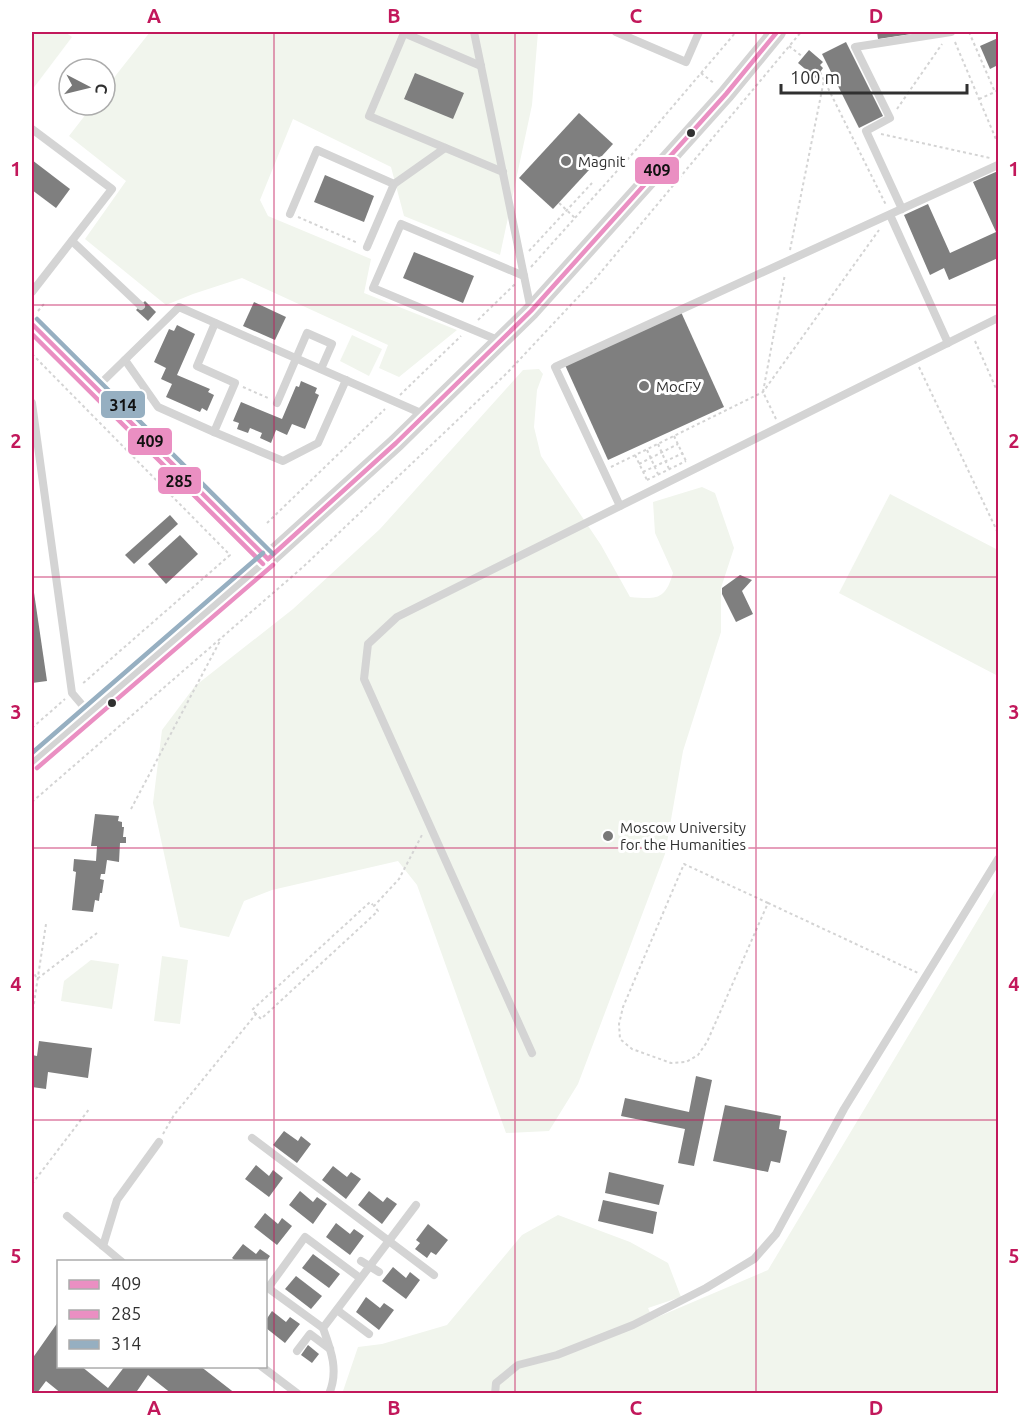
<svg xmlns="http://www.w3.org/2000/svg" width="1030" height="1425" viewBox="0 0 1030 1425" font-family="Ubuntu,sans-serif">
<rect width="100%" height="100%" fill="#fff"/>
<g fill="#f1f5ed">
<polygon points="32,32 65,32 72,37 32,90"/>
<polygon points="150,32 538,32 532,105 500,255 404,216 391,167 293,119 260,200 268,216 371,259 364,293 457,330 399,377 379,368 388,345 242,278 193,294 166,305 85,239 126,181 69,136 93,105 105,105 105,89"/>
<polygon points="352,335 382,349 369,376 340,361"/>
<path d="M539 369 543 374 537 390 534 427 541 456 601 545 630 597C656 599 665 601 673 573L655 533 653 502 702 487 715 493 734 548 721 588V632L683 751 665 854 578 1084 549 1131 506 1133 417 885 398 861 272 890 244 901 229 937 180 927 153 803 162 730 195 686 293 609 380 529 523 370Z"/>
<polygon points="890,494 998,550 998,676 839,593"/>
<polygon points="998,886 998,1393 342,1394 358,1347 382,1344 447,1325 522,1235 558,1215 630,1242 668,1263 681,1297 648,1308 653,1319 768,1270"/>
<polygon points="162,956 188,960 180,1024 154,1021"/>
<polygon points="91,960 119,964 112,1009 61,1001 64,981"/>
</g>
<g fill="#7f7f7f">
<polygon points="877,32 918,32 918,33 878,39"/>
<polygon points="998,38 998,65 990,69 980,46"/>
<polygon points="846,42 883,116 859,128 822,54"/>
<polygon points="809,50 823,62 820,65 823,68 816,78 798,63"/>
<polygon points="415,73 464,93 453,119 404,99"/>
<polygon points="579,113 613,144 553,209 519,178"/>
<polygon points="32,160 70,189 56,208 32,190"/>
<polygon points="998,171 998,258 949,280 944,268 930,275 904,215 928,204 950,253 996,232 973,182"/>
<polygon points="325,175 374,196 364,222 314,202"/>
<polygon points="414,252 474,276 463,303 403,278"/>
<polygon points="145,301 156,312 148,321 136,310"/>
<polygon points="254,302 286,317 275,340 243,326"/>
<polygon points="681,312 724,407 608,460 565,365"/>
<polygon points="177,325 195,334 177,375 210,389 208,392 214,395 207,411 202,408 200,412 166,397 172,384 161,379 166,368 154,362 169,329 174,331"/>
<polygon points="301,381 317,388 315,393 319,395 305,429 292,424 287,435 276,430 271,443 260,438 262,433 250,428 248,433 237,429 239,423 233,421 241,402 282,419 296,386 299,387"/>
<polygon points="170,515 178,524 134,564 125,555"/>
<polygon points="180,535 198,554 166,584 148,564"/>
<polygon points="740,575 752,580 742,591 753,614 736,622 722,594 722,588"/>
<polygon points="32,579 47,681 32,683"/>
<polygon points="95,814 119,816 118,821 122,822 122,827 124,827 123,837 126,837 126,843 120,843 119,862 107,860 105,874 101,874 100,879 104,880 102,893 100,893 99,901 95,900 93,912 72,910 76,872 73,871 74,859 96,861 97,846 91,846"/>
<polygon points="39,1041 92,1048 88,1078 48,1072 46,1089 32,1087 32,1055 37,1056"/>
<polygon points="696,1076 712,1080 694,1166 678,1163 685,1129 621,1116 625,1098 689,1112"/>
<polygon points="725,1105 781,1116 779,1129 787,1131 780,1163 771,1161 768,1172 713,1161"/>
<polygon points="284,1131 298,1141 301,1136 311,1144 297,1163 273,1145"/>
<polygon points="256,1165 269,1176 273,1170 283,1178 269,1197 245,1179"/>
<polygon points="333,1166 347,1177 351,1172 361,1179 346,1199 322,1180"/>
<polygon points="609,1172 664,1185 659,1205 605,1193"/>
<polygon points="300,1191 313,1202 317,1197 327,1204 313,1224 289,1205"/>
<polygon points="369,1191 383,1202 387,1197 397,1204 382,1224 358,1205"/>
<polygon points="603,1200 657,1212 653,1234 598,1221"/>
<polygon points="265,1213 278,1224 282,1218 292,1226 277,1245 254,1227"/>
<polygon points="336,1223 350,1234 354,1229 364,1236 350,1255 326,1237"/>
<polygon points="428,1224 448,1240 436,1255 431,1252 427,1258 415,1249 420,1243 416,1240"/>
<polygon points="243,1244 256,1254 260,1249 270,1256 266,1262 237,1262 232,1258"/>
<polygon points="313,1254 340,1274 329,1288 302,1268"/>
<polygon points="393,1267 406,1278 410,1272 420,1280 406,1299 382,1281"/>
<polygon points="296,1276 322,1296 311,1309 285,1289"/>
<polygon points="366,1297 380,1308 384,1303 394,1310 379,1330 356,1312"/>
<polygon points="272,1311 286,1322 290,1317 300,1324 285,1343 266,1328 266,1320"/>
<polygon points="58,1322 58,1366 81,1366 108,1388 125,1366 200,1366 236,1394 172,1394 148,1375 135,1394 62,1394 46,1381 37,1393 32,1389 32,1359"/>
<polygon points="308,1345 319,1354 312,1363 301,1355"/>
</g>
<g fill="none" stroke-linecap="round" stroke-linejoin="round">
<g stroke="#d4d4d4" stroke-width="2" stroke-dasharray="3 3" stroke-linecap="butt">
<polyline points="969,32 995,92 998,90"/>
<polyline points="955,42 998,144"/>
<polyline points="789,46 803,57"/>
<polyline points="820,72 886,205"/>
<polyline points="701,73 715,84"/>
<polyline points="979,99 995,92"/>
<polyline points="897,109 942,44"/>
<polyline points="881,134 990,158"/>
<polyline points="559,203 575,218"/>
<polyline points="298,217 358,243"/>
<polyline points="790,250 824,80"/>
<polyline points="529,251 592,183"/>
<polyline points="531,267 634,152 736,32"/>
<polyline points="38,311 44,304"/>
<polyline points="478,320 515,284"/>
<polyline points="975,341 998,393"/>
<polyline points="32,354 230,555 81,685"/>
<polyline points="919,367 998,533"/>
<polyline points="243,387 268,398"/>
<polyline points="400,395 461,336"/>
<polyline points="776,419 763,392 785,274"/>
<polyline points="674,436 686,461"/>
<polyline points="658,444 669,469"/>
<polyline points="647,450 658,474"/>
<polyline points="635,455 647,480"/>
<polyline points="639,464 678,444"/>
<polyline points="611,467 763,392 879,230"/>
<polyline points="643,472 683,453"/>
<polyline points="647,480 686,461"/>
<polyline points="267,523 385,409"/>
<polyline points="32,728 65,699"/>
<polyline points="32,802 303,567 507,373 596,278 801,32"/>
<polyline points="131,809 221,639"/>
<polyline points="768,903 684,864 623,1007 619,1024 620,1039 632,1049 671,1063 686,1062 698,1055 707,1042 768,903 918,973"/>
<polyline points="32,969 37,979 97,933"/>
<polyline points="256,1014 252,1010 370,902 373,905"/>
<polyline points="32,1016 46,924"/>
<polyline points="163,1134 174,1115 256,1014 261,1019 378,911 374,906 399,879 423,833"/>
<polyline points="32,1184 90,1108"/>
</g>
<g stroke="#d4d4d4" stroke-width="8">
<polyline points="474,32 531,310"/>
<polyline points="616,32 686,62 699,32"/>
<polyline points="481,66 404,33 369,116 503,172"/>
<polyline points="32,129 112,189 32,292"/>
<polyline points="902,209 866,131 890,118 855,47 951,32"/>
<polyline points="290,214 317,150 394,184 445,148"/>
<polyline points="890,215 948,343"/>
<polyline points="72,241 141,306"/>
<polyline points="367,247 394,184"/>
<polyline points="215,323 197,366 235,383 214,432 283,461 318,443 346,380"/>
<polyline points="500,341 373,288 401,224 524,276"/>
<polyline points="125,360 158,407 214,432"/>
<polyline points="97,387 179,307 423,414"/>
<polyline points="32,403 72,693 89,713"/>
<polyline points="277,403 307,333 332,344 321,369"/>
<polyline points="620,506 555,367 998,165"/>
<polyline points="532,1053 364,679 368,644 397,617 998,318"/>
<polyline points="252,1138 434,1275"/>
<polyline points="67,1216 122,1262"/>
<polyline points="103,1246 117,1200 159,1142"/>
<polyline points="361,1261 379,1272"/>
<polyline points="337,1310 369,1334"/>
<polyline points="323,1328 268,1288 305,1237 360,1278"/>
<polyline points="297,1351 310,1334 330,1349"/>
<polyline points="261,1366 298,1394"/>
<path d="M329 1394C339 1371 331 1350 323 1328L416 1205"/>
<polyline points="495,1394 496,1383 518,1365 557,1355 633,1325 706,1288 754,1259 776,1234 844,1109 998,859"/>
</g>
<g stroke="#d4d4d4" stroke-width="18">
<polyline points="32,324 268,559"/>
<polyline points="32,762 268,559 396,443 531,311 726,94 777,32"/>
</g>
<defs>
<g id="bus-1">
<polyline points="32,324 268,559"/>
<polyline points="268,559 396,443 531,311 726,94 777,32"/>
</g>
<g id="bus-2">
<polyline points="32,334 263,564"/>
<polyline points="37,768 273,565"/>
</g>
<g id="bus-3">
<polyline points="37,319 273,554"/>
<polyline points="32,753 263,553"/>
</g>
</defs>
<use href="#bus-1" stroke="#fff" stroke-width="9"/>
<use href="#bus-2" stroke="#fff" stroke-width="9"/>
<use href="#bus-3" stroke="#fff" stroke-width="9"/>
<use href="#bus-1" stroke="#ea8fc2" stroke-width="4.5"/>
<use href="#bus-2" stroke="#ea8fc2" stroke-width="4.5"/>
<use href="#bus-3" stroke="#96afc1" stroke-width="4.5"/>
</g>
<path fill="none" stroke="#c2185b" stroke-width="1.5" stroke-opacity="0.55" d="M274 32V1394M515 32V1394M756 32V1394M32 305H998M32 577H998M32 848H998M32 1120H998"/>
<g fill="#303030" stroke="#fff" stroke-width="2">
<circle cx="691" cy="133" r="5"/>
<circle cx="112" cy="703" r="5"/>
</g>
<g fill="#787878" stroke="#fff" stroke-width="2">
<circle cx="566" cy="161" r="6"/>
<circle cx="644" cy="386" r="6"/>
<circle cx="608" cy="836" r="6"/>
</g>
<g text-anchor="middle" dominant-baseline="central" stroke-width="6" stroke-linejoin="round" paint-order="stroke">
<g font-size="15" fill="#303030" stroke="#fff" text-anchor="start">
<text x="578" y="161">Magnit</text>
<text x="656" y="386">МосГУ</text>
<text x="620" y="827">Moscow University<tspan x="620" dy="17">for the Humanities</tspan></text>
</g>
</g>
<g stroke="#fff" stroke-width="2">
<rect x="634" y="156" width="46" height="29" rx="6" fill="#ea8fc2"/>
<rect x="100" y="390" width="46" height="29" rx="6" fill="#96afc1"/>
<rect x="127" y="427" width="46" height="29" rx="6" fill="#ea8fc2"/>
<rect x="157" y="466" width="45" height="29" rx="6" fill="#ea8fc2"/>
</g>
<g font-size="16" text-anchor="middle" font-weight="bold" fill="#111">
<text x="657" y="176">409</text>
<text x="123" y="411">314</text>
<text x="150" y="447">409</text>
<text x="179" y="487">285</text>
</g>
<rect width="1030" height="1425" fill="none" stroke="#ffffff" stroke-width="66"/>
<rect x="57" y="1260" width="210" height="108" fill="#ffffff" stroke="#acacac" stroke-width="1.5"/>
<rect x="69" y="1280" width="30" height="9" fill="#ea8fc2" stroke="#acacac" stroke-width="1.5"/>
<text x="111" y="1290" font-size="18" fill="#303030">409</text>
<rect x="69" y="1310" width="30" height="9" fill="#ea8fc2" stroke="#acacac" stroke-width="1.5"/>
<text x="111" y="1320" font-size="18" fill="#303030">285</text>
<rect x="69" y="1340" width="30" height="9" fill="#96afc1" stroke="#acacac" stroke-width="1.5"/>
<text x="111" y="1350" font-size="18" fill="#303030">314</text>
<g transform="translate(87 87) rotate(97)"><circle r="28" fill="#ffffff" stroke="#acacac" stroke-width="1.5"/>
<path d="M0-4.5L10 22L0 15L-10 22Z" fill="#787878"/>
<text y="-9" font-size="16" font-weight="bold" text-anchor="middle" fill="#303030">С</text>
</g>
<path d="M781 84v9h186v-9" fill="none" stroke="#303030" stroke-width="3"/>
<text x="790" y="84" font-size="18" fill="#303030" stroke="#ffffff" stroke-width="4.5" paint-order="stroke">100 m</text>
<rect x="33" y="33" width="964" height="1359" fill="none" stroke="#c2185b" stroke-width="2"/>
<g font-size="20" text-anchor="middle" font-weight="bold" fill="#c2185b">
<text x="154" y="23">A</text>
<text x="394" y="23">B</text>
<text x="636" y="23">C</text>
<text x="876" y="23">D</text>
<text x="16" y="176">1</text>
<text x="1014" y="176">1</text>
<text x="16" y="448">2</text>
<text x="1014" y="448">2</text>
<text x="16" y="719">3</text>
<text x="1014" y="719">3</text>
<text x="16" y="991">4</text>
<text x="1014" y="991">4</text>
<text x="16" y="1263">5</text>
<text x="1014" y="1263">5</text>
<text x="154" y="1415">A</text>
<text x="394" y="1415">B</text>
<text x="636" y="1415">C</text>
<text x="876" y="1415">D</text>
</g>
</svg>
